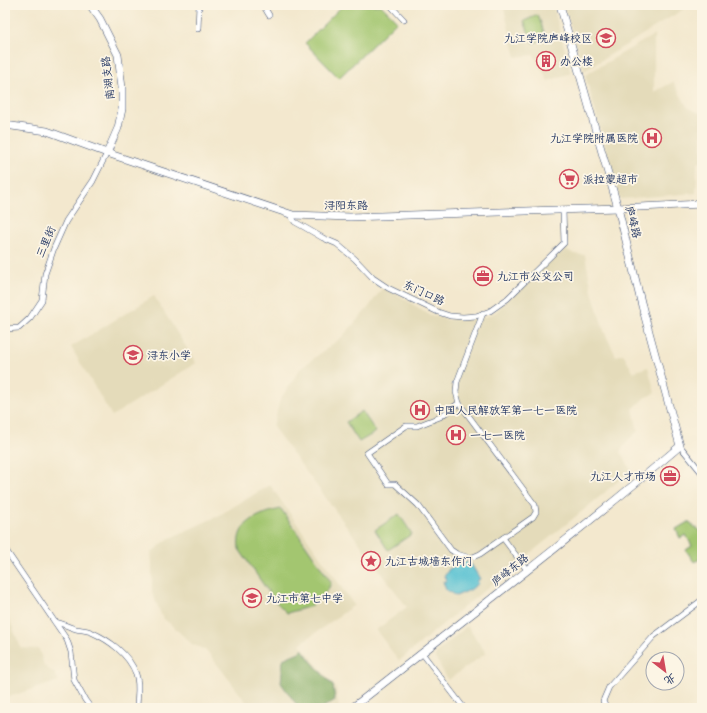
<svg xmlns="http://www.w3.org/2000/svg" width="707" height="713" viewBox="0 0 707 713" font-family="'Balsamiq Sans','LXGW WenKai TC',sans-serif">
<rect width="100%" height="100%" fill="#fcf5e5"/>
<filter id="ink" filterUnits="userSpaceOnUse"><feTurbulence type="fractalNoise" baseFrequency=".025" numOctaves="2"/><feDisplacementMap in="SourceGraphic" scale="8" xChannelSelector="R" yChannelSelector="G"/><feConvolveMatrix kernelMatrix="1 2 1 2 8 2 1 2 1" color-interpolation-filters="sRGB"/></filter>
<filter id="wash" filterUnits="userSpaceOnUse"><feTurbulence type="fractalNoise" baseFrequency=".012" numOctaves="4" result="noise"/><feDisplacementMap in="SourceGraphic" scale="16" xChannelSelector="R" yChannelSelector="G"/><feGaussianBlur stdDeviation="0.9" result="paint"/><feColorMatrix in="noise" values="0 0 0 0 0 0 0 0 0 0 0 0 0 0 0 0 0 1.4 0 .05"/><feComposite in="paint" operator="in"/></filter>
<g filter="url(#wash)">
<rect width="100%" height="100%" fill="#f3e8ce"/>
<g fill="#e4dbba">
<polygon points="503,5 553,5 571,73 548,81 534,55 516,57"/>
<polygon points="564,5 690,5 584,71"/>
<polygon points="654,35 654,92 673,82 688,108 702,114 702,161 697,164 696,193 620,199 585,75"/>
<polygon points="566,249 574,254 585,255 592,292 604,331 616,356 623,354 633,372 648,367 655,393 644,398 633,409 638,431 628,440 620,452 631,470 591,504 438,628 399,661 376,630 407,607 273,427 280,400 300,369 342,337 369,307 383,287 401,297 430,315 448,320 485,317 496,312 537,271"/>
<polygon points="154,296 196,363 112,416 71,347"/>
<polygon points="270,485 354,605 300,644 336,688 339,708 251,708 207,651 192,644 177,630 162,617 152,592 152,562 151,553 168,539 218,516"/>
<polygon points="7,614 21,648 39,649 44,666 54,673 59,681 5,698 5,615"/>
<polygon points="467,626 486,653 448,680 435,657 437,652"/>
</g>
<g fill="#a3c670" stroke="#5f7a67">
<polygon points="343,5 381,5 397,21 339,78 305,43"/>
<polygon points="538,15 546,38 533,43 524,21"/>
<polygon points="362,411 376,432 359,442 346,422"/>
<path d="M281 509 331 582 328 590 312 606 287 613 274 600 239 549C235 522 259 514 281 509Z"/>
<polygon points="399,514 412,534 388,550 375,530"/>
<polygon points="688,522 702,532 702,558 694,562 686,550 692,546 686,535 680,538 676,529"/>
</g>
<polygon fill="#82ab62" stroke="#4e6d60" points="302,649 311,661 333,686 335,700 322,708 299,708 281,683 283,659 299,652"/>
<polygon fill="#56c1d2" stroke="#387898" points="465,562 471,564 480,579 477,581 479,583 470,590 456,596 446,590 443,581 445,582 446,579 444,577 449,569"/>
</g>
<g filter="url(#ink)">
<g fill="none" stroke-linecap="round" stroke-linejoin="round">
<defs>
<g id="street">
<polyline points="263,5 269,15"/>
<polyline points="390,5 404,20"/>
<polyline points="198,29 199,5"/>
<polyline points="290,215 295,222 304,227 323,238 337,244 355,259 373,278 388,288 438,312 450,316 463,317 476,316 490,311 507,299 564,243 563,210"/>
<polyline points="5,329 19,328 30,318 42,300 45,274 54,248 66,221 93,181 107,153"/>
<polyline points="459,403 440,417 427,422 417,426 406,426 367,453 388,484 395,484 418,505 451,550 457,554 467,557 473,557 480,554 533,517 536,512 535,505 459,403 456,392 457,382 483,313"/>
<polyline points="680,446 702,473"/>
<polyline points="503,538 527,570"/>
<polyline points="5,549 67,640 71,652 74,680 85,700 91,708"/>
<path d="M55 622C62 623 68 627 76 629 81 630 86 630 91 632 109 640 129 654 136 674 140 685 137 697 137 708"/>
<polyline points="422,653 464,708"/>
<polyline points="606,708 603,701 609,687 654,636 702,600"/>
</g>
<g id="secondary">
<polyline points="90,5 100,19 118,55 122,88 122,109 118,128 107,153"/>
<polyline points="5,125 47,131 107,153 293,215 350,217 618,208 702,204"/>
<path d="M352 708C462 621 573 537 680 446L642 306 618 208 599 142 560 5"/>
</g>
</defs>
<use href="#street" stroke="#3b4b6f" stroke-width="6"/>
<use href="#secondary" stroke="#3b4b6f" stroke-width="8"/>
<use href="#street" stroke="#fff" stroke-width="5"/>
<use href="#secondary" stroke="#fff" stroke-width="7"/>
</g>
</g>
<defs>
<symbol id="university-ring" viewBox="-11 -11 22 22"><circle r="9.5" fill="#fcf5e5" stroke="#d1495b" stroke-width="1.5"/><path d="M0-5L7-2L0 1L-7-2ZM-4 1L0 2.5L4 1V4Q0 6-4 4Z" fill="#d1495b"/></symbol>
<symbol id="building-ring" viewBox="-11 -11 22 22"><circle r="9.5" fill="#fcf5e5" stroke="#d1495b" stroke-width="1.5"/><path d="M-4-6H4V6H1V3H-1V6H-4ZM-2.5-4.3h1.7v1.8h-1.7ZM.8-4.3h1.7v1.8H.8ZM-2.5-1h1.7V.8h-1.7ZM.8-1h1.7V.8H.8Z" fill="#d1495b"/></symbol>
<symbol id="hospital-ring" viewBox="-11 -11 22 22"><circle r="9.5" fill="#fcf5e5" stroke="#d1495b" stroke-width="1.5"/><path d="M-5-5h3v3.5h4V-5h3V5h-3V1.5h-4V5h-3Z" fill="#d1495b"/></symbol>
<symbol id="supermarket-ring" viewBox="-11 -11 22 22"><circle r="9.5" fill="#fcf5e5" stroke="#d1495b" stroke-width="1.5"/><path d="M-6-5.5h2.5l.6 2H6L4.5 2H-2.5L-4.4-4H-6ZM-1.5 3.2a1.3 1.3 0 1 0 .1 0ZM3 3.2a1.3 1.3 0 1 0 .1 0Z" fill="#d1495b"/></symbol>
<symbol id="office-ring" viewBox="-11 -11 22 22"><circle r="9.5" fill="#fcf5e5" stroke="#d1495b" stroke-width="1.5"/><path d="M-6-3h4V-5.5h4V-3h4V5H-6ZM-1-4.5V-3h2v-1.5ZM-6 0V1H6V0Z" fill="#d1495b"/></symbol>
<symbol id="school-ring" viewBox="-11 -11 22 22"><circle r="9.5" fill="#fcf5e5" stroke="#d1495b" stroke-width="1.5"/><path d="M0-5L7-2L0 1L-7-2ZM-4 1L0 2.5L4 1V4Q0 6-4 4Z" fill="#d1495b"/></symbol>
<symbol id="sight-ring" viewBox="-11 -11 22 22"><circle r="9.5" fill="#fcf5e5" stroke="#d1495b" stroke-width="1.5"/><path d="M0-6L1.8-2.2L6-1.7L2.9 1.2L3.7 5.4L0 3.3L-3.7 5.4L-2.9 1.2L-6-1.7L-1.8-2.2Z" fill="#d1495b"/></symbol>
</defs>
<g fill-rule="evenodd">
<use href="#university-ring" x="595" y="27" width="22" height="22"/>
<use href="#building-ring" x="535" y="50" width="22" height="22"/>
<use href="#hospital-ring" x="641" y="127" width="22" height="22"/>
<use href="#supermarket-ring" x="558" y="168" width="22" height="22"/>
<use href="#office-ring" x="472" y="265" width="22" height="22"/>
<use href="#school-ring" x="122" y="344" width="22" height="22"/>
<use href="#hospital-ring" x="409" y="399" width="22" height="22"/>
<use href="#hospital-ring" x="445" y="424" width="22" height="22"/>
<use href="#office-ring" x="659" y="465" width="22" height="22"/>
<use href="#sight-ring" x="360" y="550" width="22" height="22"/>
<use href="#school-ring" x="241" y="587" width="22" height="22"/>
</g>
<g text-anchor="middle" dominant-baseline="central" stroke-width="3.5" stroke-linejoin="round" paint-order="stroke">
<g font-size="11" fill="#1b2f5e" stroke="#fcf5e5" text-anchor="start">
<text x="592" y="38" text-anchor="end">九江学院庐峰校区</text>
<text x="560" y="61">办公楼</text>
<text x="638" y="138" text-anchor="end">九江学院附属医院</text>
<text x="583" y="179">派拉蒙超市</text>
<text x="497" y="276">九江市公交公司</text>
<text x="147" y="355">浔东小学</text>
<text x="434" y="410">中国人民解放军第一七一医院</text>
<text x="470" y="435">一七一医院</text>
<text x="656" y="476" text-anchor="end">九江人才市场</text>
<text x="385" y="561">九江古城墙东作门</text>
<text x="266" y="598">九江市第七中学</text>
</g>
<g font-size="11" fill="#1b2f5e" stroke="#fcf5e5">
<text transform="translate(108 78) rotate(-97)">南湖支路</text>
<text x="346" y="205">浔阳东路</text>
<text transform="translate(633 222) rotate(76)">庐峰路</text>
<text transform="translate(46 242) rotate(-67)">三里街</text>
<text transform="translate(424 293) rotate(25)">东门口路</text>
<text transform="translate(510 570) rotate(-39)">庐峰东路</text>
</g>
</g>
<rect width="707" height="713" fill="none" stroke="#fcf5e5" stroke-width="20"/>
<g transform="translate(665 671) rotate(149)"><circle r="19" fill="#fcf5e5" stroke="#a2a6af"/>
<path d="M0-3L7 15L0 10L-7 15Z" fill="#d1495b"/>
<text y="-6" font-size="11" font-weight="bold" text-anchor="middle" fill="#1b2f5e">北</text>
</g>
</svg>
